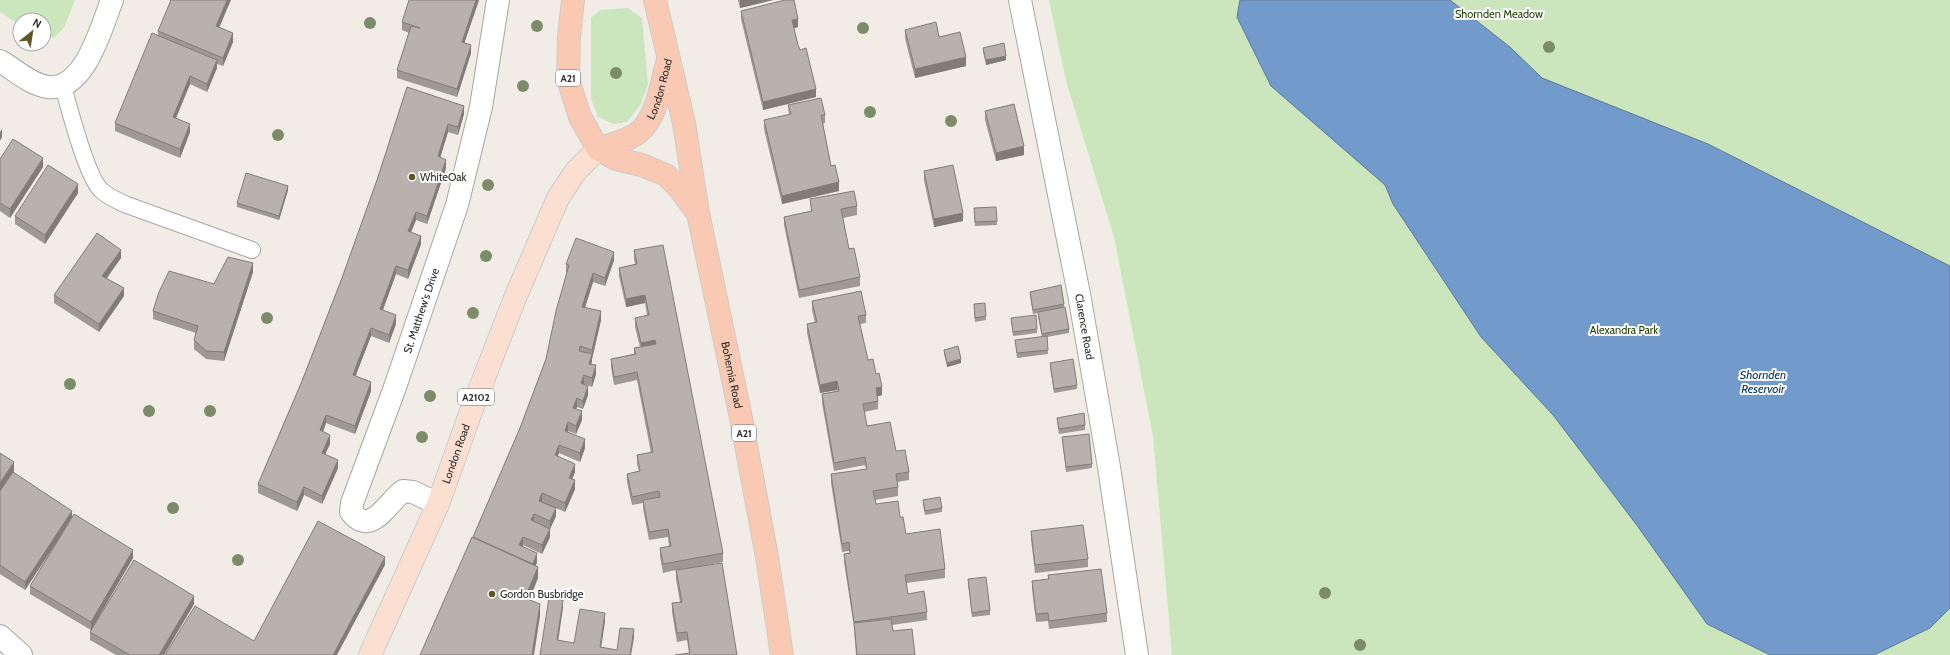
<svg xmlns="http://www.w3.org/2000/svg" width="1950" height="655" viewBox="0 0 1950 655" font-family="Cabin,sans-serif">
<rect width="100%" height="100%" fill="#f2ece7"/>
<g fill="#cbe6bc">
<polygon points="0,0 75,0 64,28 54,38 44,37 44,20 20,20 20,25 0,12"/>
<polygon points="1049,0 1950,0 1950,655 1172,655 1153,436 1114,237 1066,81"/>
<polygon points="628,8 642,18 648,85 641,104 627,122 614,124 598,117 591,99 591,18 600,10"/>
</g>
<polygon fill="#729bcb" stroke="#5d799a" points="1240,0 1450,0 1510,47 1542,78 1708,144 1950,266 1950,608 1930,628 1874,655 1770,655 1707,624 1636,524 1553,415 1481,337 1393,204 1385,185 1271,86 1237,17"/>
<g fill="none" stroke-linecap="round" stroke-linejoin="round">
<defs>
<path id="lane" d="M63 86C69 108 87 177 101 190 108 197 118 201 127 205L252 250"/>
<g id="street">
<path id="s1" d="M1020 0 1079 294 1109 467 1137 655"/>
<path d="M0 61C14 69 31 85 48 87 85 91 101 28 112 0"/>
<path id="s2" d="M438 504 413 492 403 491C386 504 371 537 351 512L352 503 394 390 457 205 481 107 498 0"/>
<polyline points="0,636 21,655"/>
</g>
<g id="primary">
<path id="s3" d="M370 655 438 504 470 414 515 298 558 198 576 171 598 149"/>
</g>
<g id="highway">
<polyline points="573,0 569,36 568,79 580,117 598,149 616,159 642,165 666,175 680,189 695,210"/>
<path id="s4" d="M655 0 684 123 698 213 740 413 767 557 782 655"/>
<path id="s5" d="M598 149C611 144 628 141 639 132 658 116 661 83 668 60"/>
</g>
</defs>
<use href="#lane" stroke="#aba5a0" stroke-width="18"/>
<use href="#street" stroke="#aba5a0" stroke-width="24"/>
<use href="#primary" stroke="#cdcccc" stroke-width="24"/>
<use href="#highway" stroke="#cdcccc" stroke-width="24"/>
<use href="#lane" stroke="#fff" stroke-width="16"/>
<use href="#street" stroke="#fff" stroke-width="22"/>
<use href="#primary" stroke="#fbdfd1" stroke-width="22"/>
<use href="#highway" stroke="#f9c9b3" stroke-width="22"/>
</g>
<g fill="#7c8b69">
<circle cx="370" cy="23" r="6"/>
<circle cx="537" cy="26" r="6"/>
<circle cx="863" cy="28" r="6"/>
<circle cx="1549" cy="47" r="6"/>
<circle cx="616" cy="73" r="6"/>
<circle cx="523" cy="86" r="6"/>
<circle cx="870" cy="112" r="6"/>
<circle cx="951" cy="121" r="6"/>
<circle cx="278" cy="135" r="6"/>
<circle cx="488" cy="185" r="6"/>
<circle cx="486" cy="256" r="6"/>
<circle cx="473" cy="313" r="6"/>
<circle cx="267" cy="318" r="6"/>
<circle cx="70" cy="384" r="6"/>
<circle cx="430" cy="396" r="6"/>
<circle cx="149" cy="411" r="6"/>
<circle cx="210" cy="411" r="6"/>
<circle cx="422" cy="437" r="6"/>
<circle cx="173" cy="508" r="6"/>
<circle cx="238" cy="560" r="6"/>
<circle cx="1325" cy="593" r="6"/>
<circle cx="1360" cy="645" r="6"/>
</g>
<g fill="#9d9995">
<polygon points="479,0 464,43 471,53 457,97 397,78 397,70 409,33 402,30 402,22"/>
<polygon points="738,0 773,0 740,8"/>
<polygon points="741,11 798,27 794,28 798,45 816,97 763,110 741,19"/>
<polygon points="219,28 233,42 223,66 217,64 217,68 207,92 190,84 176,118 190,132 180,158 115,131 115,123 158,36 158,31"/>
<polygon points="905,30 939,37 966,66 915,78 905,38"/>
<polygon points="983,48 1006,60 986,65 983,52"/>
<polygon points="407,87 464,114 458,135 448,132 440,157 446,168 427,224 416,220 411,232 421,244 408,279 396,274 383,310 396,324 389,343 371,336 357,372 356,376 371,391 355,434 326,423 323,432 330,444 325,454 338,468 322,504 304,495 297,511 258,493 258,484 302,381 342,278 378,177"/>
<polygon points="788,105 825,115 825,123 823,124 831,166 839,191 782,204 764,129 764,120 789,115"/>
<polygon points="985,111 1024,155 996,161 985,120"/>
<polygon points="0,159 43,167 10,218 0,211"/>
<polygon points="924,171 963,221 934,227 924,180"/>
<polygon points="288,190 279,220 237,207 237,203"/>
<polygon points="78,193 45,244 15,224 15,216"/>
<polygon points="810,199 857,206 857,215 843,218 849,249 860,277 860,286 799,298 784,225 784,217 811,212"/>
<polygon points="974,208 997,221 997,225 975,226"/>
<polygon points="634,250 723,553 723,562 680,570 737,655 689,653 687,640 677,642 672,612 672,603 680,602 676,579 676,570 663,573 660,556 660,548 669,546 668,537 649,540 643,508 643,503 632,505 627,482 627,474 639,471 637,464 637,455 651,453 637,380 614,385 611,367 611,359 634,354 634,348 640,347 635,327 635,318 647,315 645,303 626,307 619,276 619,268 635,264 634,259"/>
<polygon points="121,258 107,278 124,296 99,332 54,303 54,295"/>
<polygon points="614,260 605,286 593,282 585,308 601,320 592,359 591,364 596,374 592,387 584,384 588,395 583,409 577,407 576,409 582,420 576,434 568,431 568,432 585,448 580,462 559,453 558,456 575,472 572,479 575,489 565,512 556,508 556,516 550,529 550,537 542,554 523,545 523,547 537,562 536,566 538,578 529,600 540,616 473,537 520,428 546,359 567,273 566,272 566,264"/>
<polygon points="253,272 224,361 206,359 194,349 194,340 196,333 153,319 153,311 214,284"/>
<polygon points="1030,292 1064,304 1064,307 1069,329 1069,333 1047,337 1048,354 1017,358 1015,340 1042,337 1038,317 1038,313 1033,314 1030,296"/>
<polygon points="812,301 866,315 866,323 860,324 868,360 876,374 882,395 878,396 878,409 864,412 867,426 896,451 909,472 909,480 897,482 898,487 898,496 875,500 876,504 900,517 906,534 945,569 945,578 906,583 908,594 927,612 927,620 892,625 893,631 915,655 856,655 854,627 844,562 844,554 849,553 849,551 842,552 831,483 831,474 866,469 865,465 834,471 822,403 822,394 837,391 837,390 820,393 807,333 807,324 815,323 812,310"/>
<polygon points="974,304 986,316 986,320 975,322"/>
<polygon points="1011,318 1037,329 1037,333 1013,336"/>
<polygon points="944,350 961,363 947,367 944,354"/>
<polygon points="1050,363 1077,385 1077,389 1054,393 1050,367"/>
<polygon points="1057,418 1085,425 1085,430 1059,434 1057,422"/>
<polygon points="1062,437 1092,464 1092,468 1066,472"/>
<polygon points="0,453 14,471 2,488 72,518 133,558 91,630 30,594 30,586 59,538 25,590 0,574"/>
<polygon points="923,500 942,508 942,512 925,515 923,504"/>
<polygon points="1031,531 1088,559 1088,567 1035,573 1031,539"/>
<polygon points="1048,575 1107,613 1107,622 1049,629 1048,621 1036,622 1032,589 1032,581 1048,579"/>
<polygon points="968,579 990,610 990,615 972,617 968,583"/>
<polygon points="194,604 164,655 116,655 90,640 90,632"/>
</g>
<g fill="#807d79">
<polygon points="227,0 231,0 216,35 216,26"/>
<polygon points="476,0 479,0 462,50 462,42"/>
<polygon points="740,0 773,0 740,8"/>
<polygon points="798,19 798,27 792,29 792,20"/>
<polygon points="233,33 233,42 223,66 223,58"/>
<polygon points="471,45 471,53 457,97 457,89"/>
<polygon points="1006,56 1006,60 986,65 986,60"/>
<polygon points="966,57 966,66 915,78 915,69"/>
<polygon points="217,60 217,68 207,92 207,84"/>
<polygon points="190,76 190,84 173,125 173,117"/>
<polygon points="816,89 816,97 763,110 763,102"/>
<polygon points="464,106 464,114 458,135 458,127"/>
<polygon points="190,124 190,132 180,158 180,149"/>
<polygon points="448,124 448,132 438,165 438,156"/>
<polygon points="2,129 2,137 0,141 0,132"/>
<polygon points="1024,146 1024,155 996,161 996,153"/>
<polygon points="43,158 43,167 10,218 10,209"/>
<polygon points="446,160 446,168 427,224 427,216"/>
<polygon points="839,182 839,191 782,204 782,196"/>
<polygon points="78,184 78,193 45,244 45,235"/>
<polygon points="288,186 288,190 279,220 279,216"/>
<polygon points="416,212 416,220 408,240 408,231"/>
<polygon points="963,213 963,221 934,227 934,219"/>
<polygon points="421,236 421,244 408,279 408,270"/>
<polygon points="121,250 121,258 102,284 102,276"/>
<polygon points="614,252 614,260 605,286 605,278"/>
<polygon points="253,263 253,272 224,361 224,352"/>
<polygon points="396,266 396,274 380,317 380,309"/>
<polygon points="593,273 593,282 582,316 582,307"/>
<polygon points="124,288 124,296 99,332 99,324"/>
<polygon points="645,295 645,303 626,307 626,299"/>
<polygon points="601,311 601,320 592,359 592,350"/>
<polygon points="396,315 396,324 389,343 389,335"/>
<polygon points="371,328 371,336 357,372 353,383 353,375 357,364"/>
<polygon points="655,340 655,348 641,352 641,343"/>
<polygon points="592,354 592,362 589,372 589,364"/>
<polygon points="961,359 961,363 947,367 947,363"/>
<polygon points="596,365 596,374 592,387 592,378"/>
<polygon points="584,375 584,384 581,392 581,383"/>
<polygon points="837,381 837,390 820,393 820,385"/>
<polygon points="371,382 371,391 355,434 355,426"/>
<polygon points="588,386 588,395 583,409 583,401"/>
<polygon points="882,387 882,395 876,397 876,388"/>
<polygon points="577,398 577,407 573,416 573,408"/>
<polygon points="582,411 582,420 576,434 576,426"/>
<polygon points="326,415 326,423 320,439 320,430"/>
<polygon points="568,422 568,431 565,439 565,431"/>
<polygon points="330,435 330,444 322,461 322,453"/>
<polygon points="585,439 585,448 580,462 580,453"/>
<polygon points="559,445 559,453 555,464 555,455"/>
<polygon points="338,460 338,468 322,504 322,496"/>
<polygon points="14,462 14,471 0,491 0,483"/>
<polygon points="575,464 575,472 569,487 569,478"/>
<polygon points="575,480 575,489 565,512 565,503"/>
<polygon points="304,487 304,495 297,511 297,502"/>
<polygon points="542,493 542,502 539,501"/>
<polygon points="556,508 556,516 550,529 550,521"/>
<polygon points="72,511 72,519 25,590 25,582"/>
<polygon points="534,514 534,522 531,520"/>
<polygon points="550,529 550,537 542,554 542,545"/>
<polygon points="523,537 523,545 519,554 519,545"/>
<polygon points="133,550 133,558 91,630 91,622"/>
<polygon points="537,553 537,562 531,575 531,567"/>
<polygon points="385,557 385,565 337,655 333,655"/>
<polygon points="538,567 538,578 525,610 525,598"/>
<polygon points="194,596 194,604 164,655 159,655"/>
<polygon points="563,600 563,608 557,649 557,640"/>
<polygon points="540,604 540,616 534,655 532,655"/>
<polygon points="605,613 605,622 600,655 600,647"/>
<polygon points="634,629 634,638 631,655 630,655"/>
</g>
<g fill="#b7b2ad" stroke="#807d79">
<polygon points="171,0 227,0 216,26 233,33 223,58 158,31"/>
<polygon points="409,0 476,0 462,42 471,45 457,89 397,70 411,26 420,28 402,22"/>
<polygon points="785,0 794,0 798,19 792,20 798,45 800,50 806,48 816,89 763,102 741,11"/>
<polygon points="936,22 939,37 960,32 966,57 915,69 905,30"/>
<polygon points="152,33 217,60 207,84 190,76 173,117 190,124 180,149 115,123"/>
<polygon points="1004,43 1006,56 986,60 983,48"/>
<polygon points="407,87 464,106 458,127 448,124 438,156 446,160 427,216 416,212 408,231 421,236 408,270 396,266 380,309 396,315 389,335 371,328 357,364 353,375 371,382 355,426 326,415 320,430 330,435 322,453 338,460 322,496 304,487 297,502 258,484 302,381 342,278 378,177"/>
<polygon points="821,98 825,115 821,115 831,166 835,165 839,182 782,196 764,120 791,114 788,105"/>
<polygon points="1014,104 1024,146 996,153 985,111"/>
<polygon points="13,139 43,158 10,209 0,203 0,159"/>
<polygon points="48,165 78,184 45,235 15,216"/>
<polygon points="953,165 963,213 934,219 924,171"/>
<polygon points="246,173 288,186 279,216 237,203"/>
<polygon points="854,191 857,206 841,209 849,249 854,248 860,277 799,290 784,217 812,211 810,199"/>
<polygon points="996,207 997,221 975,222 974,208"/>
<polygon points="97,233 121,250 102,276 124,288 99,324 54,295"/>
<polygon points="576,238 614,252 605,278 593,273 582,307 601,311 592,350 580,346 579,351 592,354 589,364 596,365 592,378 584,375 581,383 588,386 583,401 577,398 573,408 582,411 576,426 568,422 565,431 585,439 580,453 559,445 555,455 575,464 569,478 575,480 565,503 542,493 539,501 556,508 550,521 534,514 531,520 550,529 542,545 523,537 519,545 537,553 533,564 473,537 520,428 546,359 556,311 569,265 566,264"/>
<polygon points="663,245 723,553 663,564 660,548 671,546 668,529 649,532 643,500 660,497 659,491 632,497 627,474 640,471 637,455 653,452 637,372 614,377 611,359 636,354 634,348 656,344 655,340 641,343 635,318 649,315 645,295 626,299 619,268 637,264 634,250"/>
<polygon points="228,257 253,263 224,352 206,351 194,340 198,326 153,311 159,292 169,271 214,284"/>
<polygon points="1061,285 1064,304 1033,310 1030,292"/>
<polygon points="861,291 866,315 858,316 868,360 873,359 876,374 879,373 882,387 876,388 878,401 863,404 867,426 890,422 896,451 905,450 909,472 896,474 898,487 873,491 876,504 898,501 900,517 903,517 906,534 940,529 945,569 905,575 908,594 924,591 927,612 854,622 844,554 850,553 849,542 842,544 831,474 867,469 865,457 834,463 822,394 839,391 837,381 820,385 807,324 817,322 812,301"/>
<polygon points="985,303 986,316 975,318 974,304"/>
<polygon points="1065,307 1069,329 1042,334 1038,312"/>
<polygon points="1036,315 1037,329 1013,332 1011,318"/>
<polygon points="1047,336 1048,350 1017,353 1015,340"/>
<polygon points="958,346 961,359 947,363 944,350"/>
<polygon points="1073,359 1077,385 1054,389 1050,363"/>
<polygon points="1084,413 1085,425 1059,429 1057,418"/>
<polygon points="1089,434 1092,464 1066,467 1062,437"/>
<polygon points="0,453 14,462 0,483"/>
<polygon points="13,472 72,511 25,582 0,565 0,491"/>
<polygon points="940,497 942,508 925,511 923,500"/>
<polygon points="74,514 133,550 91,622 30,586"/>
<polygon points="318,521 385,557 333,655 165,655 195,606 254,641"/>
<polygon points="1083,525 1088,559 1035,565 1031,531"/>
<polygon points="472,537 538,567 525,598 540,604 532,655 420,655"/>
<polygon points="134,560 194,596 159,655 130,655 90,632"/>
<polygon points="722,563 737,655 675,655 690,653 687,632 677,633 672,603 682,602 676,570"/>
<polygon points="1101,569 1107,613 1049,621 1048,613 1036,614 1032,581 1049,579 1048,575"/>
<polygon points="986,577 990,610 972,613 968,579"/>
<polygon points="549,598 563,600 557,640 574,643 580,609 605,613 600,647 617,650 620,628 634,629 630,655 540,655"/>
<polygon points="891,619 893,631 912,629 915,655 857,655 854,623"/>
</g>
<g fill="#5b5824" stroke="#fff" stroke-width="1.5">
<circle cx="412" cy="177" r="4"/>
<circle cx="492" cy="594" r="4"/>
</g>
<g text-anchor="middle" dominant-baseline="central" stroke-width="4" stroke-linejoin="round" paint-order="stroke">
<g fill="#fff" stroke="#6c6b69" stroke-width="1">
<rect x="556" y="70" width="24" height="16" rx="3"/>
<rect x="458" y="389" width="36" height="16" rx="3"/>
<rect x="732" y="425" width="24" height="16" rx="3"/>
</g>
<g font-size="10" font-weight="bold" fill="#2d2b29">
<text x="568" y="78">A21</text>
<text x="476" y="397">A2102</text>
<text x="744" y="433">A21</text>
</g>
<g font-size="11" fill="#1c3c02" stroke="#fff">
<text x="1499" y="14">Shornden Meadow</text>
<text x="1624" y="330">Alexandra Park</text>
</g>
<g font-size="11" fill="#2d2b29" stroke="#fff">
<text stroke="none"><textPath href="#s5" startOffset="93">London Road</textPath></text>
<text stroke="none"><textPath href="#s2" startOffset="318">St. Matthew's Drive</textPath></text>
<text stroke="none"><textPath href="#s1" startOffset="333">Clarence Road</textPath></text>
<text stroke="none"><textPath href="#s4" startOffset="383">Bohemia Road</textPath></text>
<text stroke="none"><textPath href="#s3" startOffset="219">London Road</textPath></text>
</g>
<g font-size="11" fill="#2d2b29" stroke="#fff" text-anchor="start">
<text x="420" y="177">WhiteOak</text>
<text x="500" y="594">Gordon Busbridge</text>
</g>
<g font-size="12" font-style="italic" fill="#0b3965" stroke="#fff">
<text x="1763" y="374">Shornden<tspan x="1763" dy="14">Reservoir</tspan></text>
</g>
</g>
<g transform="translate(32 32) rotate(30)"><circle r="19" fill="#ffffff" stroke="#abaaa9"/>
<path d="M0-3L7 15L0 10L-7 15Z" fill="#5b5824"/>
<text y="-6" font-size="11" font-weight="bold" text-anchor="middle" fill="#2d2b29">N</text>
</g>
</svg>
